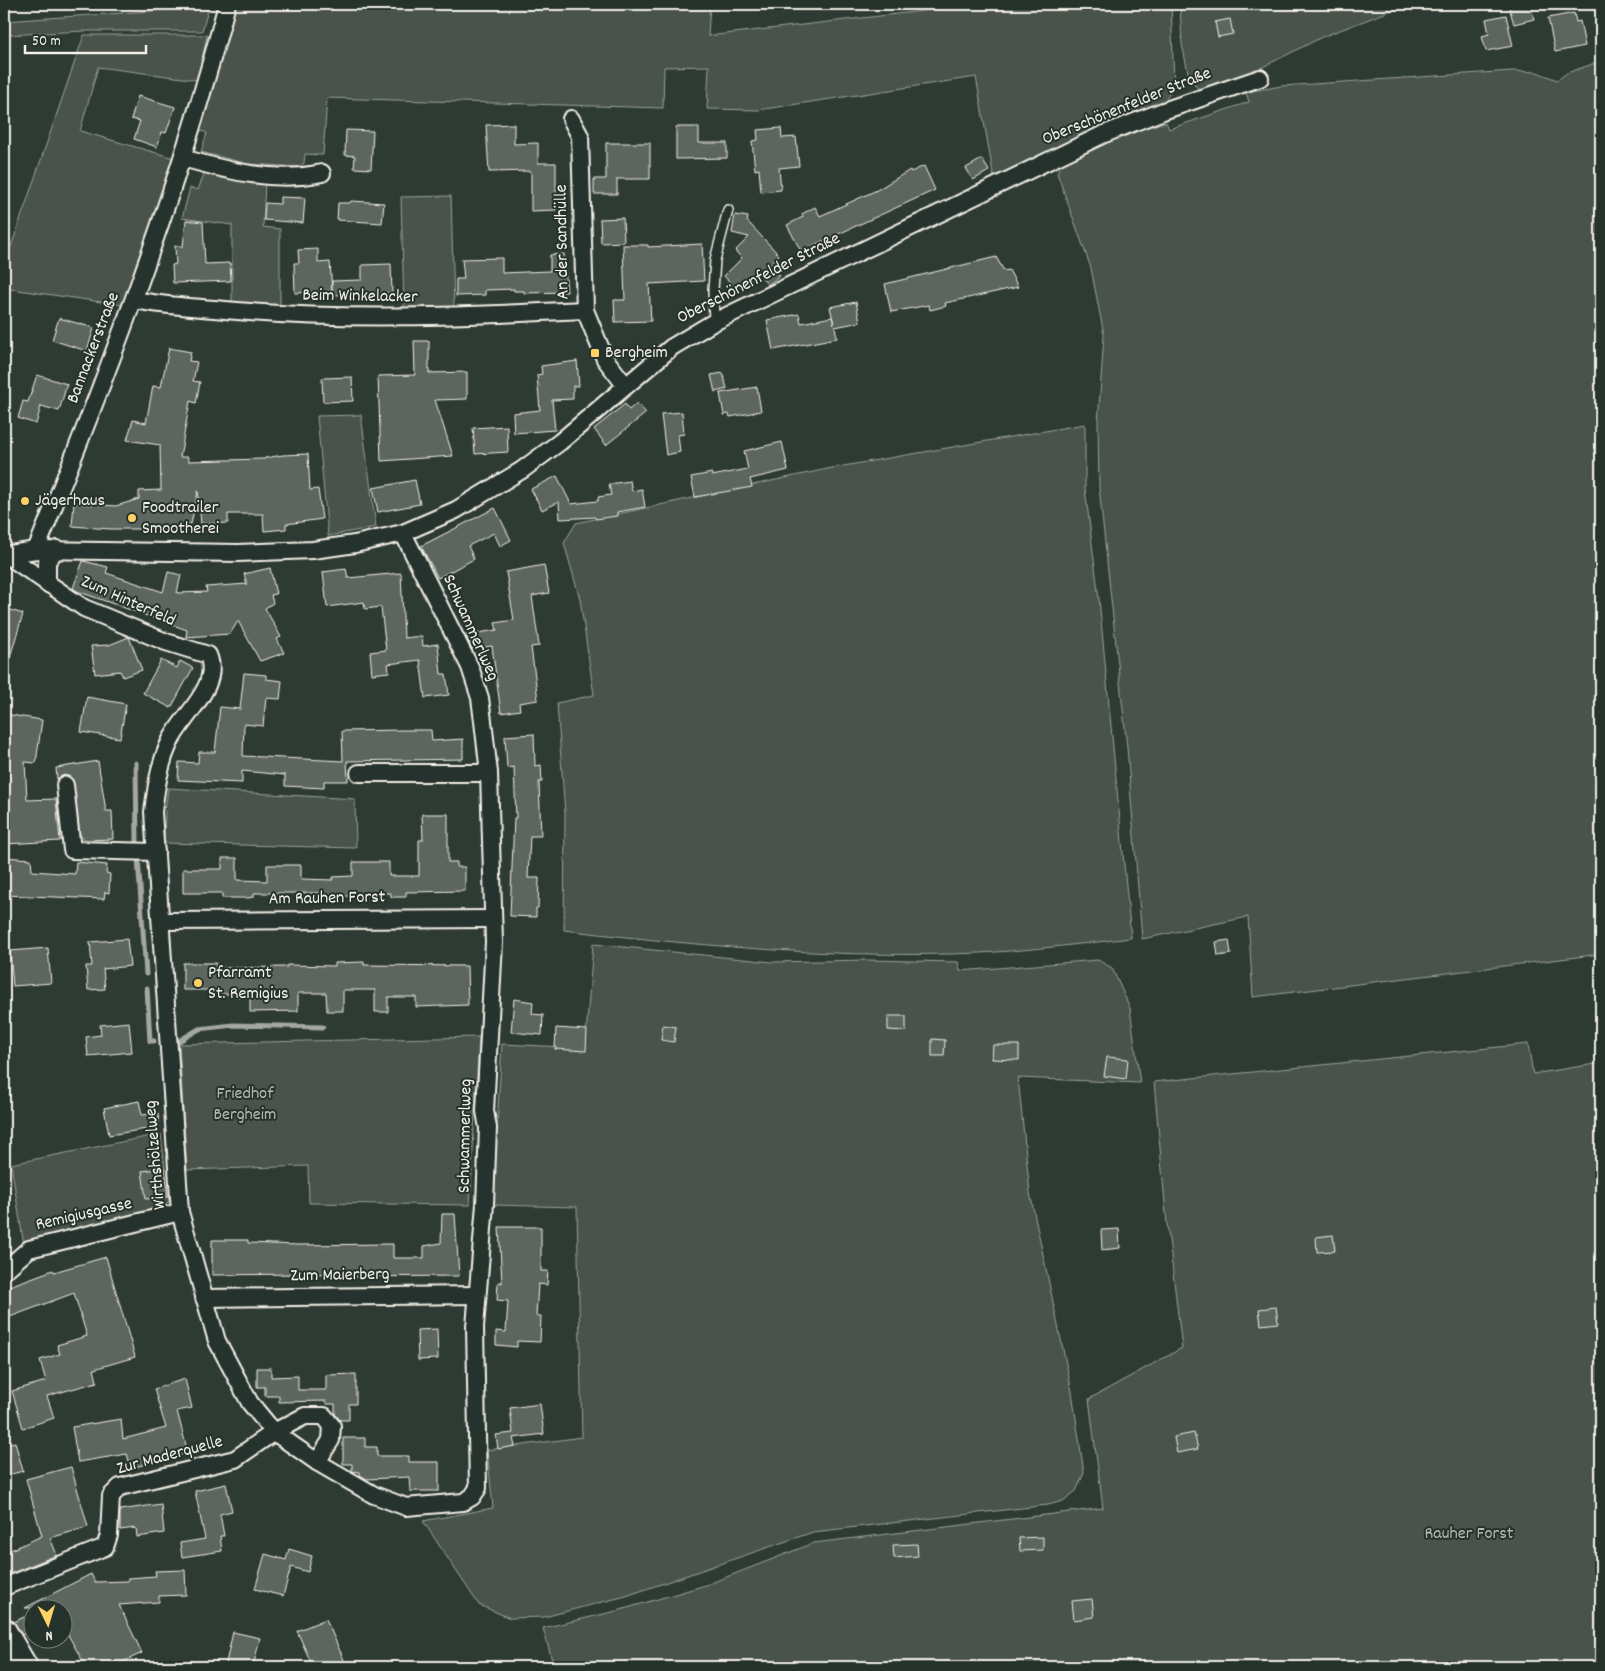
<svg xmlns="http://www.w3.org/2000/svg" width="1605" height="1671" viewBox="0 0 1605 1671" font-family="Dekko,sans-serif">
<rect width="100%" height="100%" fill="#2e3b34"/>
<filter id="ink" filterUnits="userSpaceOnUse"><feTurbulence type="fractalNoise" baseFrequency=".02" numOctaves="2"/><feDisplacementMap in="SourceGraphic" scale="10" xChannelSelector="R" yChannelSelector="G"/><feConvolveMatrix kernelMatrix="1 2 1 2 8 2 1 2 1" color-interpolation-filters="sRGB"/></filter>
<g filter="url(#ink)">
<g fill="#48524c" stroke="#9ea29a">
<polygon points="232,4 710,4 708,36 983,4 1171,4 1174,85 1168,96 1160,106 1081,135 994,178 976,77 758,110 707,109 709,66 664,67 663,108 327,98 323,155 305,154 304,163 299,167 249,164 201,152 207,133 197,129"/>
<polygon points="1180,4 1408,4 1322,37 1245,76 1199,90 1189,77 1182,44"/>
<polygon points="209,7 202,31 85,31 4,35 4,21"/>
<polygon points="84,35 207,35 198,80 98,67 80,131 174,158 122,305 4,288 4,267"/>
<path d="M1601 61V954L1253 997 1248 917 1142 939 1127 747 1099 487 1098 423 1104 335 1091 268 1057 173C1059 170 1060 165 1062 162 1075 146 1145 128 1166 122L1169 129 1249 102 1246 92 1282 86 1512 71 1537 72 1557 80 1567 73Z"/>
<polygon points="205,171 265,181 263,227 280,229 280,308 232,305 232,225 182,218 190,188 198,190"/>
<polygon points="451,196 454,309 404,310 401,197"/>
<polygon points="361,415 376,527 328,536 317,416"/>
<path d="M1085 424V488L1099 599 1131 938C1071 945 1010 953 950 954 820 957 692 945 564 930L565 814 557 703 594 695 580 599 564 543 576 523 832 468Z"/>
<polygon points="168,788 355,799 356,848 164,843 165,812"/>
<polygon points="593,944 772,962 867,960 958,962 960,971 1098,960 1112,968 1130,1008 1140,1083 1018,1078 1030,1193 1072,1392 1084,1473 1076,1491 1063,1501 1048,1505 813,1532 626,1596 544,1617 510,1618 479,1605 423,1521 493,1508 487,1450 582,1437 577,1207 492,1205 502,1044 585,1048"/>
<polygon points="479,1037 470,1205 309,1203 308,1166 187,1170 179,1044"/>
<polygon points="1528,1044 1533,1074 1601,1063 1601,1667 554,1667 543,1628 617,1611 706,1585 814,1543 1103,1508 1089,1399 1182,1348 1166,1214 1154,1082"/>
<polygon points="161,1134 169,1202 136,1216 24,1246 11,1164"/>
</g>
<g fill="none" stroke-linecap="round" stroke-linejoin="round">
<g stroke="#a4a8a0" stroke-width="5">
<polyline points="136,763 137,842"/>
<polyline points="138,858 146,974"/>
<polyline points="147,988 150,1041 154,1041"/>
<polyline points="179,1041 199,1029 233,1025 323,1027"/>
</g>
</g>
<g fill="#5c655e" stroke="#f4f1e8">
<polygon points="1508,4 1530,4 1534,19 1514,24"/>
<polygon points="1574,13 1576,22 1580,21 1585,46 1555,52 1548,18"/>
<polygon points="1506,15 1513,46 1486,51 1482,36 1489,34 1486,19"/>
<polygon points="1230,19 1233,34 1218,37 1215,22"/>
<polygon points="138,96 175,107 166,133 162,132 157,147 134,139 140,121 131,119"/>
<polygon points="514,124 514,144 538,143 538,163 556,163 556,210 531,211 531,171 489,172 486,125"/>
<polygon points="676,127 699,127 699,143 727,143 727,158 676,159"/>
<polygon points="781,128 782,138 796,137 799,166 779,168 781,190 761,192 759,169 755,170 752,141 758,140 757,130"/>
<polygon points="346,130 373,131 371,169 354,168 355,156 345,155"/>
<polygon points="606,143 650,143 650,179 617,179 617,194 594,194 594,179 606,179"/>
<polygon points="982,159 989,171 973,180 966,168"/>
<polygon points="924,166 935,190 801,251 787,225 803,217 802,214 815,207 820,216 877,190 910,170 911,172"/>
<polygon points="280,197 305,198 303,223 264,220 265,203 280,204"/>
<polygon points="351,201 384,203 382,223 337,220 338,203 350,203"/>
<polygon points="735,215 748,217 747,221 779,255 770,263 780,276 768,285 759,274 740,293 724,276 742,258 735,251 749,237 732,233"/>
<polygon points="623,218 624,242 601,243 600,219"/>
<polygon points="186,220 203,222 205,264 230,263 231,281 173,283 172,265 176,264 175,246 183,246"/>
<polygon points="702,244 704,281 649,284 651,321 615,322 614,300 625,300 623,245 648,245 648,247"/>
<polygon points="318,249 318,263 330,262 332,291 295,293 294,263 299,263 298,250"/>
<polygon points="564,254 567,292 524,293 524,291 514,291 514,289 485,290 485,295 456,296 456,279 464,279 462,259 502,258 502,273 550,271 550,255"/>
<polygon points="996,257 1004,271 1009,270 1018,287 945,303 946,306 930,310 929,305 891,312 885,284"/>
<polygon points="391,264 392,293 332,295 332,281 362,280 362,265"/>
<polygon points="856,302 860,322 835,327 837,338 773,350 767,320 799,314 801,323 832,317 834,324 830,307"/>
<polygon points="59,318 94,328 87,351 52,340"/>
<polygon points="414,341 429,341 429,373 467,372 467,399 435,400 453,456 381,461 378,376 415,375"/>
<polygon points="169,348 191,352 189,361 197,362 193,381 200,382 196,403 190,401 180,457 188,457 188,461 265,459 265,458 283,455 308,454 310,490 318,489 322,519 286,524 286,529 264,531 263,514 228,514 228,523 201,524 198,491 191,524 188,524 188,529 110,529 72,526 74,503 116,506 139,499 139,491 161,490 160,445 127,440 133,420 146,423 153,386 161,387"/>
<polygon points="577,361 579,386 573,386 573,399 552,400 555,430 514,433 513,413 540,410 537,375 542,374 541,366"/>
<polygon points="723,373 727,389 715,392 711,375"/>
<polygon points="37,375 67,384 59,411 41,406 36,424 18,418 23,401 28,402"/>
<polygon points="352,377 353,401 323,402 322,378"/>
<polygon points="757,387 761,411 730,417 729,414 724,415 720,393"/>
<polygon points="637,403 646,413 606,445 594,429 625,404 629,410"/>
<polygon points="682,412 684,434 678,435 680,452 666,455 661,414"/>
<polygon points="507,426 508,452 475,454 473,428"/>
<polygon points="782,442 788,470 750,479 752,487 695,497 691,477 712,473 712,476 748,469 744,451"/>
<polygon points="557,476 571,504 598,501 598,497 611,495 609,484 630,481 632,491 642,489 645,507 617,512 617,516 596,519 595,517 560,519 559,502 542,510 531,489"/>
<polygon points="415,480 420,504 378,512 373,488"/>
<polygon points="495,508 511,540 500,546 494,533 468,546 474,559 438,578 421,546"/>
<polygon points="83,561 108,567 106,573 163,592 168,572 181,575 177,593 207,592 206,587 247,584 244,574 270,568 276,594 271,595 273,603 265,608 281,637 277,639 284,653 260,661 238,621 230,634 186,637 187,630 77,591 73,588"/>
<polygon points="544,565 549,593 532,596 539,646 531,647 538,700 519,703 520,710 501,713 492,646 472,649 466,635 497,630 495,623 514,620 506,572"/>
<polygon points="346,569 348,578 401,573 404,638 422,636 423,646 438,644 441,674 446,674 449,695 425,698 420,660 388,664 389,672 372,674 370,652 386,650 381,607 365,609 364,602 327,607 323,572"/>
<polygon points="4,608 23,614 7,667 4,666"/>
<polygon points="129,637 142,670 123,677 120,671 95,674 91,646 109,645"/>
<polygon points="161,660 177,668 180,661 193,668 171,708 143,693"/>
<polygon points="244,673 266,675 266,679 282,681 280,699 266,698 263,726 244,724 243,756 343,761 342,731 403,730 431,730 432,741 463,739 463,759 347,761 348,781 324,781 324,788 285,786 285,775 242,771 242,783 178,780 179,762 198,763 199,752 215,752 220,707 240,709"/>
<polygon points="87,697 126,704 120,738 81,732"/>
<polygon points="4,714 42,720 36,763 25,762 27,800 56,799 60,841 4,844"/>
<polygon points="534,734 535,766 541,765 542,782 539,782 541,836 530,836 528,878 539,878 538,908 536,908 536,917 510,916 514,818 516,818 514,767 507,768 505,736"/>
<polygon points="98,761 106,811 112,811 113,839 86,840 80,836 73,780 64,775 57,779 56,768"/>
<polygon points="422,814 448,814 448,862 457,862 457,867 465,867 465,891 406,892 406,897 391,897 391,893 349,894 349,896 323,897 323,893 254,893 254,897 247,898 222,898 222,893 183,893 183,869 222,869 222,858 237,858 237,880 267,881 267,865 301,865 301,879 333,880 333,877 353,876 353,862 389,862 389,876 419,876 419,840 423,840"/>
<polygon points="4,857 31,859 32,871 75,874 76,862 107,865 106,873 110,874 109,893 105,892 104,899 4,895"/>
<polygon points="127,939 130,966 103,969 105,989 88,990 86,966 92,966 90,942"/>
<polygon points="1229,940 1231,954 1218,956 1216,942"/>
<polygon points="48,948 51,983 13,986 10,951"/>
<polygon points="364,962 364,965 467,966 468,1005 416,1007 416,997 388,997 388,1012 375,1012 375,990 343,990 343,1011 327,1011 326,993 298,993 298,1011 250,1012 250,997 238,997 238,994 219,994 219,990 183,990 183,963 216,963 216,968 287,967 287,965 335,966 335,963"/>
<polygon points="514,999 533,1002 532,1014 543,1015 542,1035 511,1032"/>
<polygon points="888,1016 906,1016 906,1031 888,1030"/>
<polygon points="129,1022 132,1052 88,1056 86,1037 101,1035 100,1025"/>
<polygon points="663,1025 676,1027 674,1042 661,1040"/>
<polygon points="556,1028 587,1030 586,1051 555,1049"/>
<polygon points="932,1039 945,1040 944,1056 932,1056"/>
<polygon points="993,1045 1019,1045 1019,1060 992,1059"/>
<polygon points="1107,1057 1128,1059 1126,1079 1104,1076"/>
<polygon points="139,1101 142,1115 158,1113 159,1127 109,1135 104,1108"/>
<polygon points="165,1168 168,1197 146,1199 142,1171"/>
<polygon points="442,1214 455,1214 459,1276 345,1277 345,1273 312,1274 312,1276 298,1276 298,1274 212,1275 212,1240 248,1240 248,1243 297,1245 393,1244 393,1258 424,1258 424,1246 441,1243"/>
<polygon points="499,1227 541,1227 541,1271 548,1271 547,1285 538,1284 536,1316 541,1316 540,1342 517,1341 517,1347 496,1345 496,1331 506,1332 508,1301 497,1300 498,1282 502,1283"/>
<polygon points="1119,1229 1120,1248 1102,1250 1101,1230"/>
<polygon points="1333,1235 1335,1251 1317,1252 1316,1237"/>
<polygon points="106,1257 135,1357 94,1369 97,1382 47,1396 54,1418 23,1428 12,1391 46,1381 40,1360 60,1354 57,1345 87,1336 74,1293 7,1318 4,1310 4,1288 53,1270 54,1272"/>
<polygon points="1276,1307 1278,1323 1261,1325 1259,1309"/>
<polygon points="437,1329 438,1359 418,1360 417,1330"/>
<polygon points="257,1368 271,1368 271,1377 298,1376 298,1390 326,1390 326,1375 356,1374 356,1404 349,1404 349,1420 340,1420 335,1414 335,1404 327,1404 326,1401 279,1402 279,1396 265,1396 265,1387 257,1387"/>
<polygon points="185,1379 192,1408 177,1411 188,1453 131,1468 127,1454 78,1462 72,1427 121,1419 123,1439 166,1428 154,1389"/>
<polygon points="540,1404 544,1434 513,1438 515,1446 498,1449 496,1435 513,1433 510,1408"/>
<polygon points="1194,1433 1198,1449 1177,1453 1174,1437"/>
<polygon points="343,1438 365,1438 365,1447 377,1447 377,1456 409,1456 409,1462 439,1462 439,1491 410,1491 409,1477 367,1479 360,1475 360,1472 352,1471 352,1464 343,1464"/>
<polygon points="15,1442 23,1471 4,1476 4,1445"/>
<polygon points="71,1467 88,1527 50,1538 57,1555 4,1576 4,1553 42,1536 26,1479"/>
<polygon points="226,1484 232,1511 220,1514 224,1536 220,1536 222,1551 182,1557 180,1543 205,1539 195,1491"/>
<polygon points="161,1504 164,1533 137,1537 136,1528 120,1530 120,1510"/>
<polygon points="1043,1537 1043,1550 1020,1551 1019,1538"/>
<polygon points="917,1544 918,1556 894,1558 893,1545"/>
<polygon points="289,1549 312,1556 308,1572 291,1567 283,1596 255,1589 265,1554 286,1560"/>
<polygon points="185,1570 186,1595 159,1596 159,1602 119,1605 142,1653 112,1667 86,1667 62,1624 62,1608 25,1608 91,1574 95,1582 128,1581 128,1578 156,1576 155,1571"/>
<polygon points="1092,1599 1094,1617 1074,1620 1072,1601"/>
<polygon points="24,1617 31,1630 22,1635 14,1622"/>
<polygon points="326,1619 347,1667 313,1667 297,1631"/>
<polygon points="233,1632 260,1638 253,1667 225,1667"/>
</g>
<g fill="none" stroke-linecap="round" stroke-linejoin="round">
<defs>
<polyline id="lane" points="714,322 713,290 715,260 728,210"/>
<g id="street">
<polyline points="571,119 580,136 585,310 605,359 625,385"/>
<path d="M183 158C228 171 275 183 322 173"/>
<path d="M135 300C164 306 195 307 225 310 345 321 464 316 585 310"/>
<path d="M36 550C109 371 178 191 227 4"/>
<path d="M5 554 84 608 166 642 208 655C222 687 180 717 169 744 159 766 156 789 153 812L180 1212 217 1341 250 1403 274 1432 317 1462 374 1495 406 1507 463 1502 472 1497 478 1488 475 1327 485 1204 488 1128 485 1111 494 942 489 773 483 721 480 698 470 667 403 533"/>
<polyline points="4,555 36,550 238,553 313,550 355,544 403,533 456,510 522,470 560,442 672,347 714,322 1102,135 1163,111 1260,78"/>
<polyline points="47,584 47,561 57,549"/>
<polyline points="359,773 489,773"/>
<polyline points="65,785 72,850 156,852"/>
<polyline points="161,921 493,919"/>
<polyline points="4,1271 29,1249 180,1212"/>
<polyline points="204,1298 477,1295"/>
<polyline points="4,1587 105,1547 109,1535 111,1496 120,1487 235,1459 274,1432 305,1416 324,1416 332,1426 331,1440 317,1462"/>
</g>
<polyline id="secondary" points="4,1631 25,1667"/>
</defs>
<use href="#lane" stroke="#f4f1e8" stroke-width="12"/>
<use href="#street" stroke="#f4f1e8" stroke-width="20"/>
<use href="#secondary" stroke="#f4f1e8" stroke-width="28"/>
<use href="#lane" stroke="#26332d" stroke-width="9"/>
<use href="#street" stroke="#26332d" stroke-width="16"/>
<use href="#secondary" stroke="#26332d" stroke-width="24"/>
</g>
</g>
<g fill="#ffd166" stroke="#26332d" stroke-width="2">
<rect x="590" y="348" width="10" height="10" rx="2.5"/>
<circle cx="25" cy="501" r="5"/>
<circle cx="132" cy="518" r="5"/>
<circle cx="198" cy="983" r="5"/>
</g>
<g text-anchor="middle" dominant-baseline="central" stroke-width="4" stroke-linejoin="round" paint-order="stroke">
<g font-size="18" fill="#f4f1e8" stroke="#26332d">
<text transform="translate(1127 107) rotate(-22)">Oberschönenfelder Straße</text>
<text transform="translate(563 242) rotate(-91)">An der Sandhülle</text>
<text transform="translate(759 279) rotate(-27)">Oberschönenfelder Straße</text>
<text transform="translate(360 297) rotate(1)">Beim Winkelacker</text>
<text transform="translate(94 348) rotate(-69)">Bannackerstraße</text>
<text transform="translate(128 602) rotate(24)">Zum Hinterfeld</text>
<text transform="translate(470 628) rotate(66)">Schwammerlweg</text>
<text transform="translate(327 899) rotate(-1)">Am Rauhen Forst</text>
<text transform="translate(466 1136) rotate(-89)">Schwammerlweg</text>
<text transform="translate(156 1155) rotate(-95)">Wirthshölzelweg</text>
<text transform="translate(84 1215) rotate(-13)">Remigiusgasse</text>
<text transform="translate(340 1276) rotate(-1)">Zum Maierberg</text>
<text transform="translate(170 1456) rotate(-15)">Zur Maderquelle</text>
</g>
<g font-size="18" fill="#f4f1e8" stroke="#26332d" text-anchor="start">
<text x="605" y="353">Bergheim</text>
<text x="35" y="501">Jägerhaus</text>
<text x="142" y="508">Foodtrailer<tspan x="142" dy="21">Smootherei</tspan></text>
<text x="208" y="973">Pfarramt<tspan x="208" dy="21">St. Remigius</tspan></text>
</g>
<g font-size="18" fill="#b8b9b1" stroke="#26332d">
<text x="245" y="1094">Friedhof<tspan x="245" dy="21">Bergheim</tspan></text>
<text x="1469" y="1534">Rauher Forst</text>
</g>
</g>
<rect width="1605" height="1671" fill="none" stroke="#26332d" stroke-width="20"/>
<rect x="10" y="10" width="1585" height="1651" fill="none" stroke="#f4f1e8" stroke-width="2" filter="url(#ink)"/>
<g transform="translate(48 1624) rotate(175)"><circle r="24" fill="#26332d" stroke="#787f78"/>
<path d="M0-4L9 19L0 12L-9 19Z" fill="#ffd166"/>
<text y="-8" font-size="14" font-weight="bold" text-anchor="middle" fill="#f4f1e8">N</text>
</g>
<path d="M25 45v8h121v-8" fill="none" stroke="#f4f1e8" stroke-width="2.5"/>
<text x="32" y="45" font-size="15" fill="#f4f1e8" stroke="#26332d" stroke-width="4" paint-order="stroke">50 m</text>
</svg>
